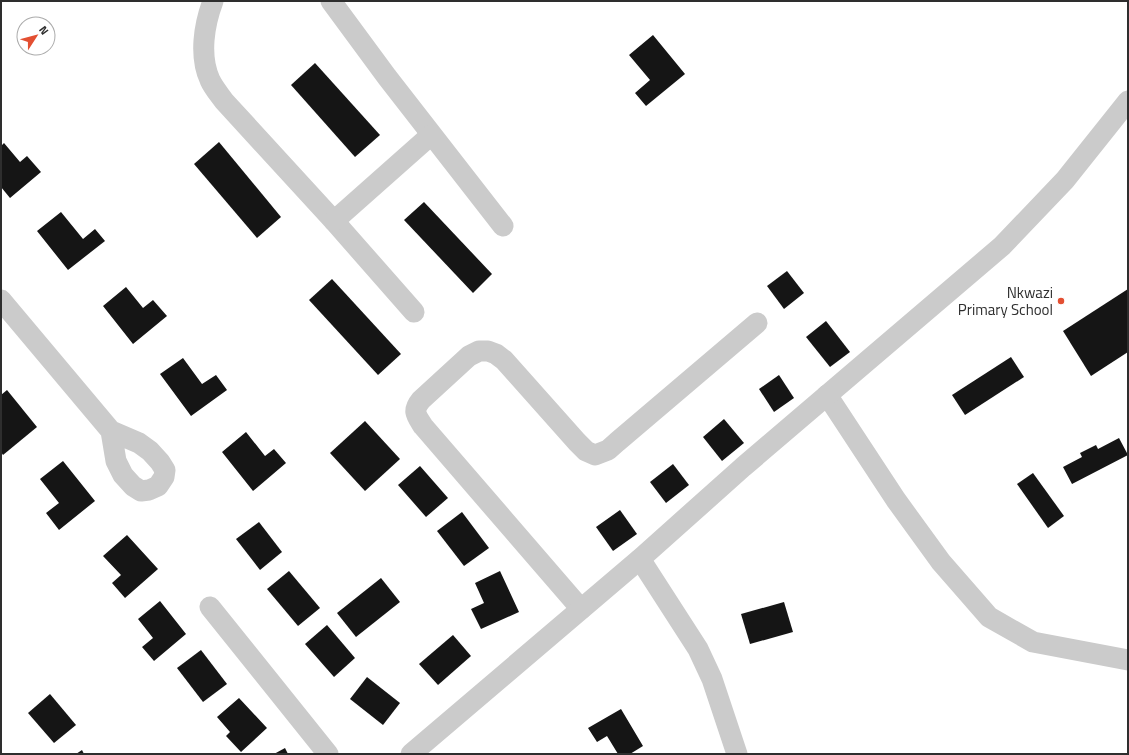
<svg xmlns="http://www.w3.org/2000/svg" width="1129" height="755" viewBox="0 0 1129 755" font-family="'Titillium Web',sans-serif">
<rect width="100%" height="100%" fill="#fff"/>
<g fill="#151515">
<polygon points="653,35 685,74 646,106 635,93 650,80 629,55"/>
<polygon points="315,63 380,135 355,157 291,85"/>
<polygon points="219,142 281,217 257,238 194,164"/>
<polygon points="4,143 20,162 27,156 41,172 10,198 1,187 1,146"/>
<polygon points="424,202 492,274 473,293 404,220"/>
<polygon points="61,212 83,239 95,229 105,241 68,270 37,231"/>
<polygon points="787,271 804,293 784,309 767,286"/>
<polygon points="332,279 401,354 378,375 309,300"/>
<polygon points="126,287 143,308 153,300 167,316 133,344 103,306"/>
<polygon points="1128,289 1128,352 1091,376 1063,331"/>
<polygon points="826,321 850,352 830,367 806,337"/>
<polygon points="1011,357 1024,377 965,415 952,395"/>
<polygon points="183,358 202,384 216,375 227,390 191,416 160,374"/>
<polygon points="779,375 794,398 774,412 759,389"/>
<polygon points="7,390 37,427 3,455 1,452 1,395"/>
<polygon points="724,419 744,443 722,461 703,437"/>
<polygon points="365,421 400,459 365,491 330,453"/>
<polygon points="246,432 265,456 274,449 286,463 253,491 222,452"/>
<polygon points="1119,438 1128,455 1072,484 1063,467 1082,457 1080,453 1096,445 1098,449"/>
<polygon points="63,461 95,501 59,530 46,513 59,503 40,479"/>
<polygon points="673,464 689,485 666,503 650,482"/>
<polygon points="420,466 448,498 426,517 398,485"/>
<polygon points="1033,473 1064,516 1048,528 1017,484"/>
<polygon points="620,510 637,534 613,551 596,527"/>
<polygon points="462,512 489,548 464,566 437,531"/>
<polygon points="259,522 282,552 260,570 236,539"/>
<polygon points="127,535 158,569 125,598 112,583 121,575 103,556"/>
<polygon points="289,571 320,608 298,626 267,589"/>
<polygon points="500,571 519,612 481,629 471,609 484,603 475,583"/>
<polygon points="381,578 400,602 356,637 337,613"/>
<polygon points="160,601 186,634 154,661 142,647 153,638 138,619"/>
<polygon points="784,602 793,632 750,644 741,614"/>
<polygon points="327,625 355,658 334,677 305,644"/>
<polygon points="453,635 471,656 438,685 419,664"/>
<polygon points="201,650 227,684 203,702 177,668"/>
<polygon points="367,677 400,703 383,725 350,699"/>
<polygon points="50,694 76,725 54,743 28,713"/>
<polygon points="239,698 267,728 241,752 226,736 230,732 217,717"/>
<polygon points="621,709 643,746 630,754 618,754 607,736 597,742 588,728"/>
<polygon points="285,748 288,754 274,754"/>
<polygon points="82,750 84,754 76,754"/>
</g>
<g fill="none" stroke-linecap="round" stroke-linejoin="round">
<g stroke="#cbcbcb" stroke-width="21">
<path d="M213 1C204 25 199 56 210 80 213 87 219 94 224 101L334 221 414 312"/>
<polyline points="331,1 387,77 503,226"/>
<polyline points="334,221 431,135"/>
<polyline points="1,300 111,431 139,443 150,451 160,462 165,470 164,477 158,486 149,490 141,491 133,486 123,475 116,461 111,431"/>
<polyline points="827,395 896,500 941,562 989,617 1033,642 1128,660"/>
<polyline points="640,559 698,649 712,679 737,754"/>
<polyline points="210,607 328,754"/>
<path d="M581 609 423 426C416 415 412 411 421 400L469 356 479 351H488L496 354 504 360 577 442 586 451 595 455 608 450 617 442 757 323"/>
<polyline points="411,754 640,559 743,467 1002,246 1065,180 1128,101"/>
</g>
</g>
<circle fill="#e34f32" stroke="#fff" stroke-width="1.5" cx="1061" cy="301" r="4"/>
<g text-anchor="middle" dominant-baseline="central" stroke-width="4" stroke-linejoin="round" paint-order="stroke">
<g font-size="15" fill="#2e2e2e" stroke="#fff" text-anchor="end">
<text x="1053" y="292">Nkwazi<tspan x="1053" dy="17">Primary School</tspan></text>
</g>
</g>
<rect width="1129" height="755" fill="none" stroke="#2e2e2e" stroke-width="4"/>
<g transform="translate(36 36) rotate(54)"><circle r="19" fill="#ffffff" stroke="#ababab"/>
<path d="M0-3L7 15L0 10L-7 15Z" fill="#e34f32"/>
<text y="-6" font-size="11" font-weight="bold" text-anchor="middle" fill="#2e2e2e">N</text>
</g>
</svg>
